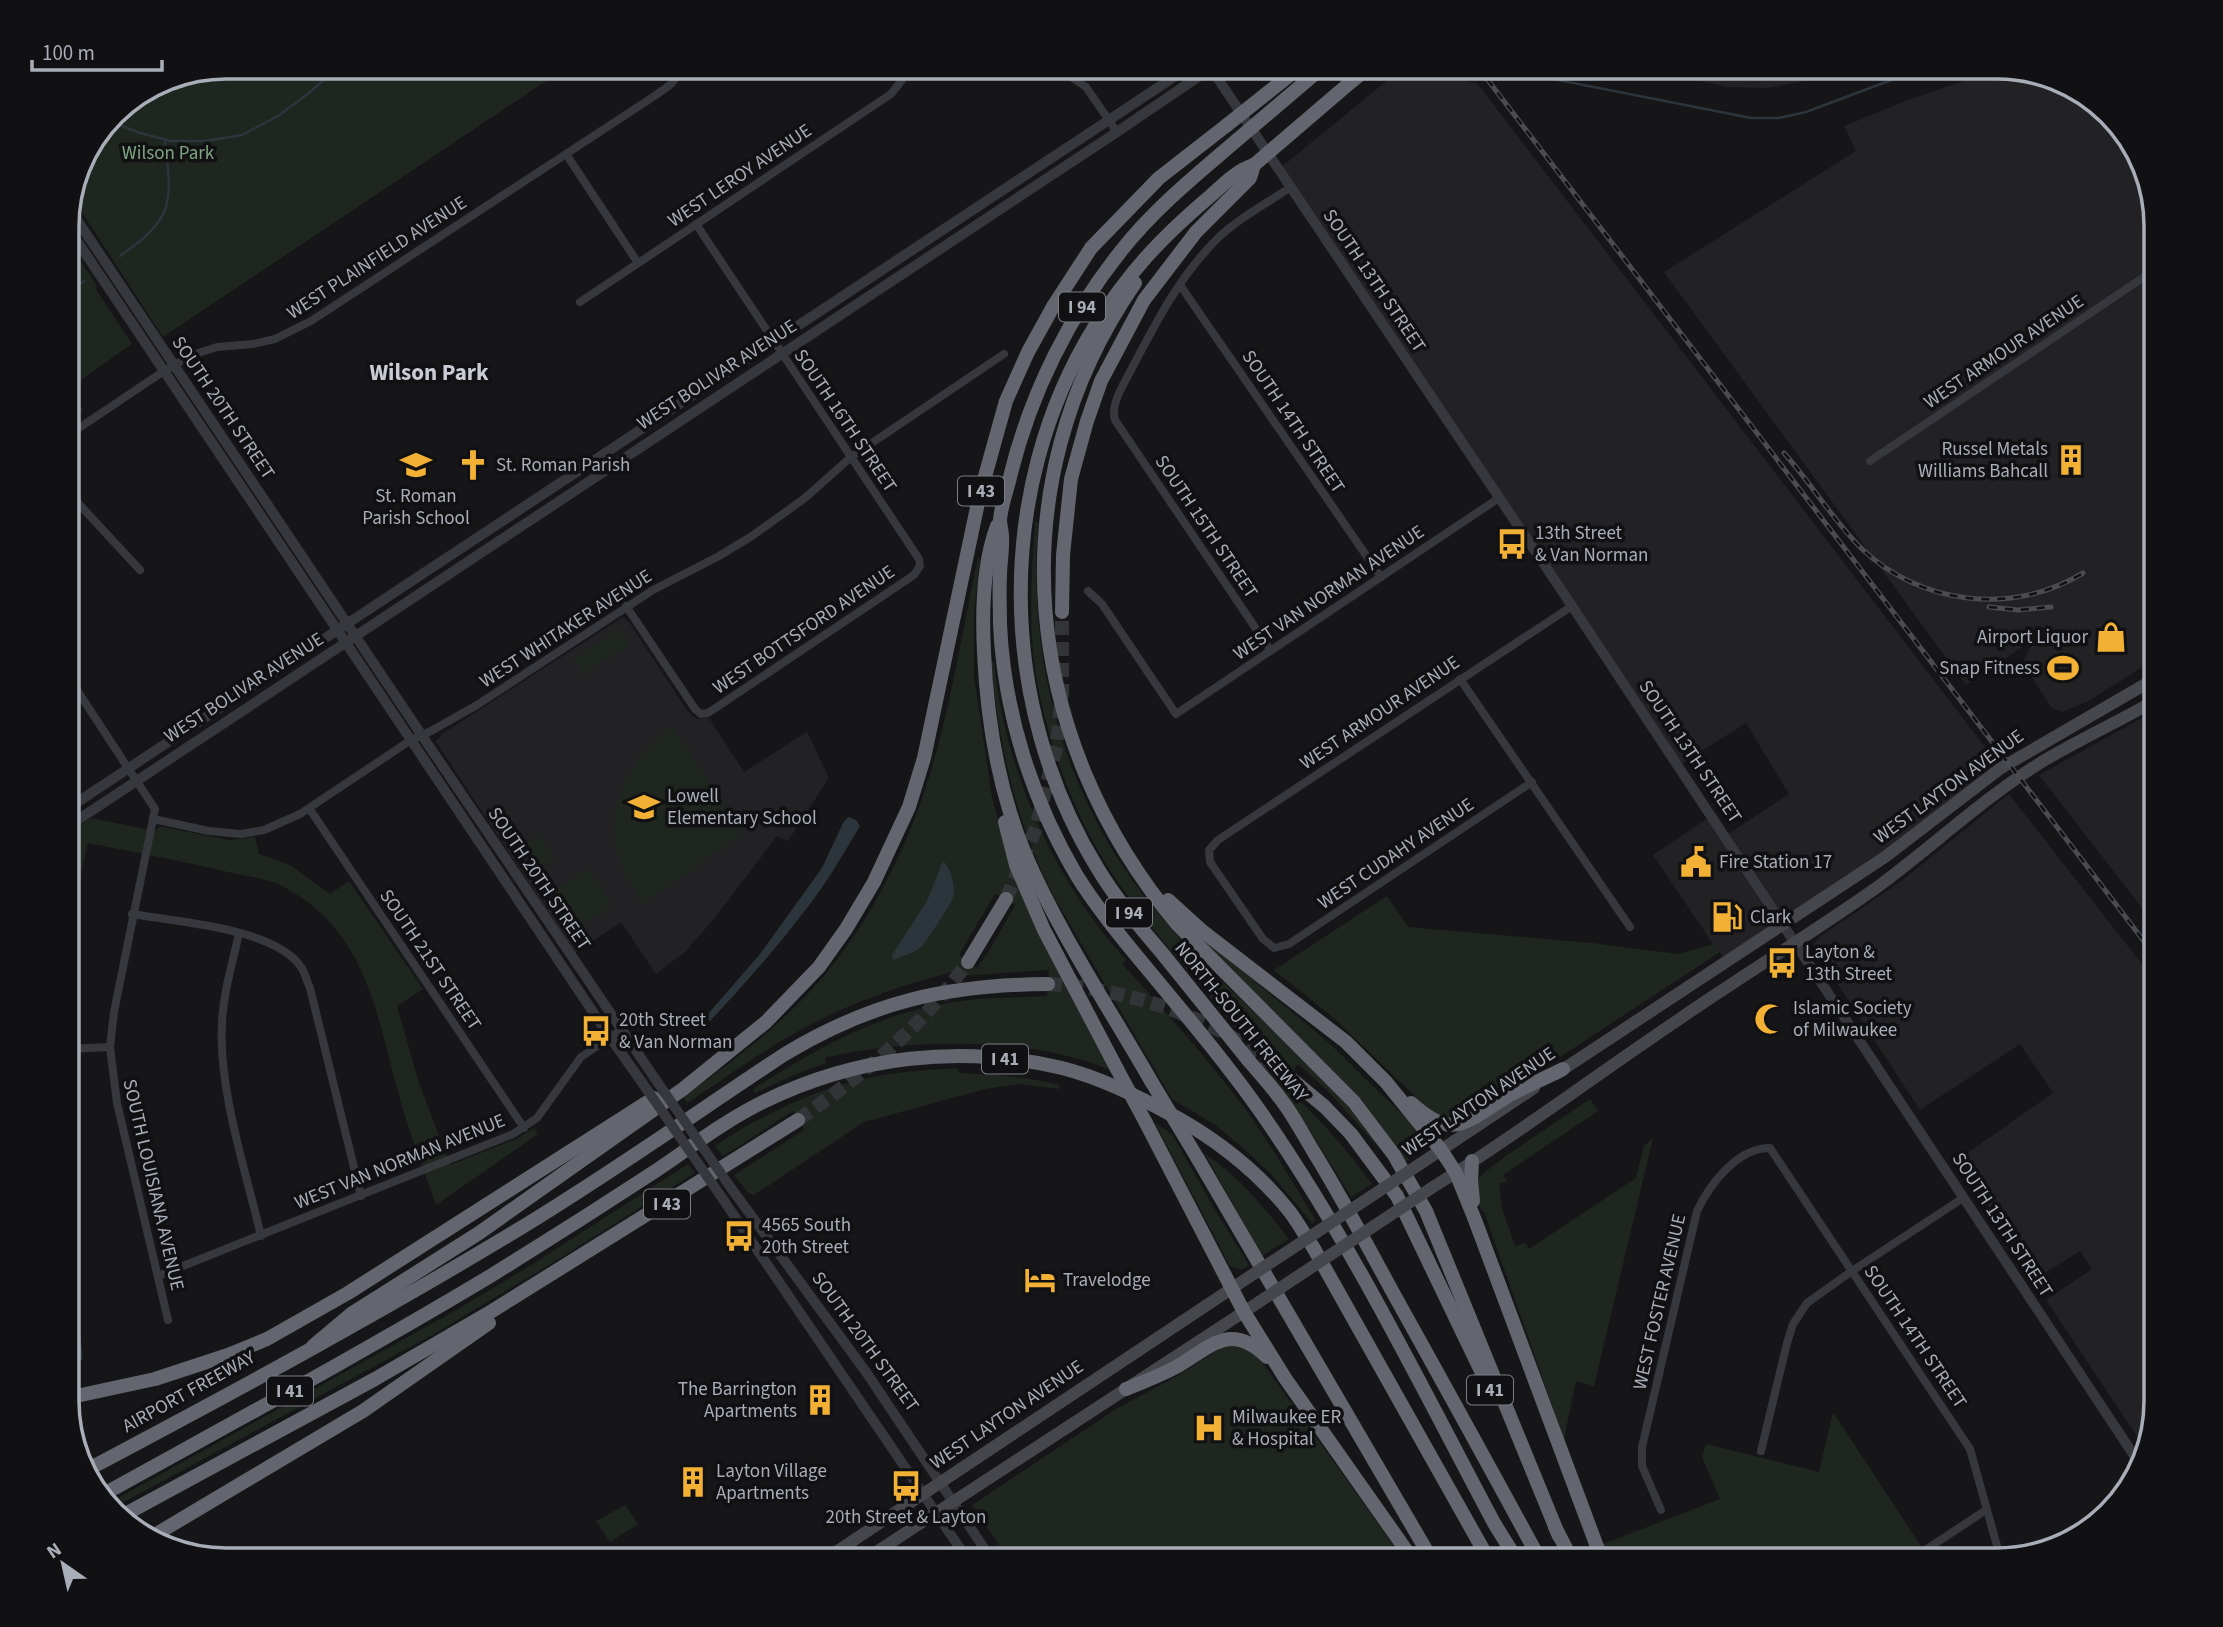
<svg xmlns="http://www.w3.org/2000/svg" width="2223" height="1627" viewBox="0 0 2223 1627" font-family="'Source Sans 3',sans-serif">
<rect width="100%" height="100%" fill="#161618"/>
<g fill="#222225">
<polygon points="1629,67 1842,67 1800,82 1767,88 1729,87"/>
<polygon points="1999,69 2005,69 2094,99 2140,155 2156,225 2156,658 2089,701 2062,712 2051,707 2023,663 2034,639 1966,685 1664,272 1856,151 1844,126 1908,100"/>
<polygon points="1400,70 1477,83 2001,768 1728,962 1713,944 1653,855 1712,815 1725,836 1789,794 1746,723 1678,766 1279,169"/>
<polygon points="623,617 629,622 687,710 696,719 709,718 744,772 807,732 829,778 788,841 777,836 714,919 685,952 656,974 621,922 575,953 436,742 442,734"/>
<polygon points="2156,710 2156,926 2039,775"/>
<polygon points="2009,794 2156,982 2156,1402 2142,1444 2046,1300 2092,1269 2080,1251 2034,1280 1956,1161 2053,1093 2020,1044 1920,1110 1814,948 1814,944 1818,938 1900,882"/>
</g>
<g fill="#1e261f" fill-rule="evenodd">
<polygon points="226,67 567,67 163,337 72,197 83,156 120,106 165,78"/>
<polygon points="67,240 97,286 95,288 132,344 69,388 83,411 67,422"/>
<path d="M1035 522H1038C1027 668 1067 809 1164 920 1218 983 1284 1036 1340 1097 1355 1112 1367 1129 1381 1145L1379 1148 1327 1090 1298 1064 1283 1086C1317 1115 1345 1147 1372 1184L1351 1197C1312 1131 1269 1070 1221 1010 1172 951 1116 892 1083 822 1056 765 1036 701 1032 639 1030 600 1032 561 1035 522Z"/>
<path d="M978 557 980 558 974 613V676L992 797 1003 839 1114 1072C1038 1036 906 1038 825 1058L826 1063 794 1075 755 1093 753 1089C819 1047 882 1011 961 1001 990 997 1019 998 1047 996L1049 970 961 976 952 972C903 985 855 1001 810 1025 767 1047 727 1077 687 1103L683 1097C727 1066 769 1034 806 996 860 940 900 864 925 790 949 717 962 632 978 557ZM995 894 1015 905 992 946 977 968 959 955Z"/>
<polygon points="620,628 631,644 583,674 573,659"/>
<path d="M991 662H994C1005 770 1053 879 1126 960L1122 964C1161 1006 1199 1049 1234 1094 1265 1134 1290 1178 1316 1221L1312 1223 1272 1175 1242 1147 1215 1125 1172 1099 1061 909C1018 833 999 749 991 662Z"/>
<path d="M673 727 742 832 740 836 643 904C635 892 627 880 621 867 600 813 627 757 673 727Z"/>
<path d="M91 818 155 831 159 827H163L229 840 255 837 259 854 290 865 330 894 349 881 423 989 397 1006 419 1083 450 1165 516 1139 534 1128 538 1134 436 1205C424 1170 410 1135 400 1099 376 1015 368 929 280 885 264 878 245 876 228 872 181 861 134 852 88 843L67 934V834Z"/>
<polygon points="539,835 555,859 540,869 524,845"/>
<polygon points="588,868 613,904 578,927 554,891"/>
<polygon points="1387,896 1408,927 1592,943 1678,954 1713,944 1720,952 1554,1061 1452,1121 1429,1110 1335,1019 1274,970"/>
<polygon points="1198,934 1328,1042 1408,1120 1417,1133 1413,1152 1415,1155 1406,1161 1362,1100 1197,937"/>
<path d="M957 1068 959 1073C994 1074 1026 1077 1060 1085L1059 1089 1019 1084 985 1089 864 1122 754 1195 748 1193 734 1175 804 1130 793 1111 725 1155 722 1156 715 1146C764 1113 819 1087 877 1076 904 1071 931 1070 957 1068Z"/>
<polygon points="1590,1099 1598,1111 1503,1175 1508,1182 1499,1183 1502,1208 1515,1246 1525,1243 1529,1249 1636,1178 1644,1146 1653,1138 1594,1386 1576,1381 1564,1439 1484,1212 1480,1209 1477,1181 1479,1177 1504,1157"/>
<polygon points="1155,1123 1172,1134 1215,1210 1249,1265 1241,1270 1230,1266"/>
<path d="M1205 1154C1239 1176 1264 1207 1289 1239L1262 1256Z"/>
<polygon points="688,1164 695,1173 549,1265 434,1334 113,1508 109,1503 451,1313 525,1269"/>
<polygon points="1225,1345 1248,1347 1262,1362 1404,1560 1009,1560 972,1505 1116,1409 1179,1375"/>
<polygon points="1833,1412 1930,1560 1609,1560 1603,1544 1720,1499 1702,1457 1706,1444 1819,1472"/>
<polygon points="625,1505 638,1524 610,1542 596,1521"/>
</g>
<g fill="#2c353c">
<path d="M848 817 856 820 860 826C842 856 825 886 803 913 774 951 742 987 710 1021L707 1019 708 1014 760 954 822 868 843 823Z"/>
<path d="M943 861C951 868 956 887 953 898 950 905 928 939 923 945 915 953 903 956 893 960L892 955 927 901Z"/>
</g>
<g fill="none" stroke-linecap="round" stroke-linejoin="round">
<g stroke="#2c353c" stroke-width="2.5">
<polyline points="1508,70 1751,118 1779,118 1806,112 1926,67"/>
<polyline points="109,121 140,133 171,141 205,141 242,135 278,116 309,93 338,67"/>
<path d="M120 256C175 218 172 203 165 140"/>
<polyline points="67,292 84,281"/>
<polyline points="67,781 72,789"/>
<polyline points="67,869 71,850"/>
<polyline points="67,1278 69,1275 67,1270"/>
<path d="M67 1297C76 1307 81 1345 81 1359"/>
</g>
<g stroke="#333438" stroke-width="14" stroke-dasharray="14 7" stroke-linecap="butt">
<polyline points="1006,899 1036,828 1057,743 1062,693 1062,612"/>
<path d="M1048 984C1113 988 1180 1007 1237 1040 1255 1050 1272 1065 1289 1077"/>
<path d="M798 1120C867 1071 918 1031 968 962"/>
</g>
<g stroke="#37383d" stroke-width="8">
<polyline points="1031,67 1064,72 1086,87 1117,132"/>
<polyline points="566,154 638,263"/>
<polyline points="1180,285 1381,577"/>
<polyline points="580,302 891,94 902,80 906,67"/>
<polyline points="67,436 164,371 192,355 217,347 253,344 275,339 311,321 656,95 670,85 685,67"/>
<polyline points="1870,461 2156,269"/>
<polyline points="67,487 77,502 140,570"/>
<polyline points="1088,591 1102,604 1176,714 1499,498"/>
<polyline points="626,606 695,709 701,714 708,713 914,575 920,566 919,559 696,224"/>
<path d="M1271 651 1115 420C1110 404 1124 384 1131 370 1155 324 1179 277 1216 240 1237 219 1266 204 1291 187"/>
<polyline points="67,675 155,809 114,1012 110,1047 117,1103 168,1320"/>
<polyline points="1460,679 1630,927"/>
<polyline points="1532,782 1289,944 1274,948 1263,939 1210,862 1209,850 1218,840 1572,606"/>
<polyline points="309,808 524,1128"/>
<polyline points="153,819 209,831 241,834 264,830 300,814 411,740 431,731 477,705 653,590 719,556 752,536 805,498 851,457 1004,354"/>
<path d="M132 914C177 922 275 928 301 967 305 973 307 981 310 988L361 1196"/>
<path d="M239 933C233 962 223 993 222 1023 218 1089 246 1171 261 1236"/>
<polyline points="67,1049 110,1047"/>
<polyline points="158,1276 513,1134 537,1118 581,1057 621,1030"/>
<polyline points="1761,1451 1787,1343 1793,1324 1807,1303 1852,1271 1963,1198"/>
<path d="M1661 1510 1642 1466V1447L1697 1211C1710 1184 1737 1148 1770 1148L1970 1449 2001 1560"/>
<polyline points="1927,1549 1986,1510"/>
</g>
<g stroke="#37383d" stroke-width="10">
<polyline points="1210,67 1572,606 2137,1460"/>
<polyline points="69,208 429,746 658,1083"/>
<polyline points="67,226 605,1030 648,1091"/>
<polyline points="67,809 1189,67"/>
<polyline points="67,827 1117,132 1211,68"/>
<polyline points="731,1188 866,1372 992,1560"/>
<polyline points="720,1195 968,1560"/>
</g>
<g stroke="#45474d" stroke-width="12">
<polyline points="1556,1074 1885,857 2001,768 2156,678"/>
<polyline points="1420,1164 1534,1088"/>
<path d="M1433 1187C1517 1135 1596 1075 1678 1020 1743 975 1811 934 1876 888 1932 847 1981 800 2040 763 2078 740 2118 722 2156 700"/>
<polyline points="824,1560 1246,1279"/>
<polyline points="864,1560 1259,1302"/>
</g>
<g stroke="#63666e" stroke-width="14">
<polyline points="1352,81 1369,67"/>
<path d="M1237 140C1196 175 1154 209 1121 251 1069 316 1031 393 1011 473 1008 488 1001 505 1000 520 1000 525 1002 531 1002 536 1003 549 1000 563 1000 576 999 592 1000 608 1000 624 1004 713 1032 800 1077 876 1097 908 1121 937 1145 966 1184 1013 1224 1060 1260 1111 1350 1240 1420 1384 1494 1523L1517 1560"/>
<path d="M1254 165C1235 171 1222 186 1208 198 1160 239 1129 272 1095 326 994 489 997 706 1098 869 1116 899 1139 926 1162 953 1191 989 1220 1025 1249 1061 1261 1075 1274 1089 1285 1105 1296 1120 1305 1138 1315 1154 1342 1198 1366 1243 1391 1289 1441 1379 1491 1469 1540 1560"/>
<path d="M1135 283C995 485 1022 739 1177 924L1354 1102 1394 1155 1426 1211 1559 1536"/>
<path d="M997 526C983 563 982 613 984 652 987 721 998 789 1025 854 1058 931 1109 1008 1151 1081"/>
<polyline points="1062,612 1063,555 1071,479 1087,421 1101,381 1144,300 1196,232 1250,178 1254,165"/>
<polyline points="1005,822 1016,865 1044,930 1117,1069"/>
<polyline points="1168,900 1201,930 1346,1042 1386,1082 1441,1150 1456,1173 1475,1220 1602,1560"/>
<polyline points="968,962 1006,899"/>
<polyline points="1289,1077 1325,1107 1351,1134 1397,1196 1494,1398"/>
<path d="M1411 1103C1453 1141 1464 1123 1505 1098 1523 1087 1544 1079 1563 1069"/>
<polyline points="1146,1123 1244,1312 1285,1378 1413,1560"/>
<polyline points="1198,1159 1432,1560"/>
<polyline points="1472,1161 1471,1180 1473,1201"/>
<polyline points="313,1346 351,1314 479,1233 683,1089 766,1022 819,967 846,929 874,882 909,807 924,758 979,498 1006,401 1028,352 1054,305 1091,248 1159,178 1227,125"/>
<path d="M1126 1389C1142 1382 1160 1376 1176 1367 1211 1347 1230 1321 1267 1357"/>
<polyline points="67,1398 155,1379 228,1355 267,1339 348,1293 654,1098"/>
<path d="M83 1472C230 1394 377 1315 519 1229 610 1174 697 1112 785 1054 873 1001 947 985 1048 984"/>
<path d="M102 1495C232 1423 364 1352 492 1275 547 1241 602 1206 657 1170 691 1147 726 1120 763 1102 856 1056 962 1044 1062 1068 1101 1078 1137 1096 1172 1115 1216 1139 1258 1172 1290 1212 1298 1223 1305 1235 1313 1247L1489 1560"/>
<polyline points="120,1517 375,1379 492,1311 798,1120"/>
<polyline points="1555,1527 1572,1560"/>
<polyline points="153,1536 363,1411 489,1323"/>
</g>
<defs>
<g id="rail">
<polyline points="1478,67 2156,957"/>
<path d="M1784 453C1811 483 1832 519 1861 548 1920 605 2013 616 2083 573"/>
<polyline points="1989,607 2018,610 2051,607"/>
</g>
</defs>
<use href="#rail" stroke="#4a4c52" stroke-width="5"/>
<use href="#rail" stroke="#111113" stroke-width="2.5" stroke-dasharray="8" stroke-linecap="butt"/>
<g stroke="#37383d" stroke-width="10">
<polyline points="658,1083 731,1188"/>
<polyline points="648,1091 720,1195"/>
</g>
<g stroke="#45474d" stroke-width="12">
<polyline points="1246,1279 1420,1164"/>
<polyline points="1259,1302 1433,1187"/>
</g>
<g stroke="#63666e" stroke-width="14">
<polyline points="1227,125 1300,67"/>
<polyline points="1237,140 1323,67"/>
<polyline points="1254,165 1352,81"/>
<polyline points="1117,1069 1146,1123"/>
<polyline points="1151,1081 1198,1159"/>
</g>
</g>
<defs>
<symbol id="building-bare" viewBox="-9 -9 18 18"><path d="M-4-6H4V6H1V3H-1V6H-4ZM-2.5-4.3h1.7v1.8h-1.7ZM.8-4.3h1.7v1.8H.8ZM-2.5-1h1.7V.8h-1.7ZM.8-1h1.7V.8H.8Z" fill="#f2b134" stroke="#111113" stroke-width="2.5" paint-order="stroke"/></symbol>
<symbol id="school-bare" viewBox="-9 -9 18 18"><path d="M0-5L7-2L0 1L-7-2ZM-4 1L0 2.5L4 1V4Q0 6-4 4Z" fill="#f2b134" stroke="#111113" stroke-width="2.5" paint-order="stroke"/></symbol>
<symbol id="church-bare" viewBox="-9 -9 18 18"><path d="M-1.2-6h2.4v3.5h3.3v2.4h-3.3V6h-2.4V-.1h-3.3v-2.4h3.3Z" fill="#f2b134" stroke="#111113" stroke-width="2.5" paint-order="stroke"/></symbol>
<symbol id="bus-bare" viewBox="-9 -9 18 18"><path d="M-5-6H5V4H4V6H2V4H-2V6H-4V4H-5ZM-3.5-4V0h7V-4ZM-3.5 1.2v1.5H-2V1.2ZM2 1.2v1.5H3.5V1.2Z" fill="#f2b134" stroke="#111113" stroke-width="2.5" paint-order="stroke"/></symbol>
<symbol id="shop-bare" viewBox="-9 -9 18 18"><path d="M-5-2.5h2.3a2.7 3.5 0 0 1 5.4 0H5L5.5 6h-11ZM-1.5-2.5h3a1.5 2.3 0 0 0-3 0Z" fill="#f2b134" stroke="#111113" stroke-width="2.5" paint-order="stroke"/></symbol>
<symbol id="stadium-bare" viewBox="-9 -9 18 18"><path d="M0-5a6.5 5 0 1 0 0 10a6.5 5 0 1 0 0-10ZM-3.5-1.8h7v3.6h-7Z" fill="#f2b134" stroke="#111113" stroke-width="2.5" paint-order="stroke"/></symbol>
<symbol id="civic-bare" viewBox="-9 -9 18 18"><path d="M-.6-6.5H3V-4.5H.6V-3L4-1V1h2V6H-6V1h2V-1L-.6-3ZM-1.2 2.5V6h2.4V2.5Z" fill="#f2b134" stroke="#111113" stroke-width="2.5" paint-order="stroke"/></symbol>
<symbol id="fuel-bare" viewBox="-9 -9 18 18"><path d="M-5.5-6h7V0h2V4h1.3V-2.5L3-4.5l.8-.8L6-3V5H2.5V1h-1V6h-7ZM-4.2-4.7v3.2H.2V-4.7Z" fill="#f2b134" stroke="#111113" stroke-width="2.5" paint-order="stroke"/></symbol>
<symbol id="mosque-bare" viewBox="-9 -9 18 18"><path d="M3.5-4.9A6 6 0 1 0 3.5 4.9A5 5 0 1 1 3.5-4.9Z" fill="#f2b134" stroke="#111113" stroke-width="2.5" paint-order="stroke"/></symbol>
<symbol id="hotel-bare" viewBox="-9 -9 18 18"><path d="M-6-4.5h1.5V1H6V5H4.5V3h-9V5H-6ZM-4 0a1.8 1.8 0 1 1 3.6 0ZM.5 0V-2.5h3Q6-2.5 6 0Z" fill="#f2b134" stroke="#111113" stroke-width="2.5" paint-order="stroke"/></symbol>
<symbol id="hospital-bare" viewBox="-9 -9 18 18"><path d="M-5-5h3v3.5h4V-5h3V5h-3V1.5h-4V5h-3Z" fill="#f2b134" stroke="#111113" stroke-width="2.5" paint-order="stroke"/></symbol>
</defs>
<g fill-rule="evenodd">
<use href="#building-bare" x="2049" y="438" width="44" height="44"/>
<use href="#school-bare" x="394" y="443" width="44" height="44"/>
<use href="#church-bare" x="451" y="443" width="44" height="44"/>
<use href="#bus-bare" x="1490" y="522" width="44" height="44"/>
<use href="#shop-bare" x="2089" y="615" width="44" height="44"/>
<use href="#stadium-bare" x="2041" y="646" width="44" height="44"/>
<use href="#school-bare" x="622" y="785" width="44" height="44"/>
<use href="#civic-bare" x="1674" y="840" width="44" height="44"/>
<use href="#fuel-bare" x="1705" y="895" width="44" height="44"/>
<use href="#bus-bare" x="1760" y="941" width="44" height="44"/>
<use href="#mosque-bare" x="1748" y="997" width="44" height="44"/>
<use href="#bus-bare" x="574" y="1009" width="44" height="44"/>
<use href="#bus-bare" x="717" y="1214" width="44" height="44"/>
<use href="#hotel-bare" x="1018" y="1258" width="44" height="44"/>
<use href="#building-bare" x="798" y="1378" width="44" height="44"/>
<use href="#hospital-bare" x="1187" y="1406" width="44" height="44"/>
<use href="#building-bare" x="671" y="1460" width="44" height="44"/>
<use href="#bus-bare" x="884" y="1464" width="44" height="44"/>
</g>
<g text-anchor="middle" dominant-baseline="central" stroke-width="7" stroke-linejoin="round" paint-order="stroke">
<g fill="#111113" stroke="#7b7e86" stroke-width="2">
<rect x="1059" y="292.5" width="46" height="29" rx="5"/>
<rect x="958" y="476.5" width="46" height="29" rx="5"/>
<rect x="1106" y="898.5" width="46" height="29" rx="5"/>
<rect x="982" y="1044.5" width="46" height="29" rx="5"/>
<rect x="644" y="1189.5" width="46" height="29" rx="5"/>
<rect x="1467" y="1375.5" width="46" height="29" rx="5"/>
<rect x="267" y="1376.5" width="46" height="29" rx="5"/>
</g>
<g font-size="18" font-weight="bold" fill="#a8adb8">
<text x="1082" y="307">I 94</text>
<text x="981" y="491">I 43</text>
<text x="1129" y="913">I 94</text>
<text x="1005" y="1059">I 41</text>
<text x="667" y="1204">I 43</text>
<text x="1490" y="1390">I 41</text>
<text x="290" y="1391">I 41</text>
</g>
<g font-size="19" fill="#7fa381" stroke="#111113">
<text x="168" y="153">Wilson Park</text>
</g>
<g font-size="19" fill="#a8adb8" stroke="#111113">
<text transform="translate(740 176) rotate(-34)">WEST LEROY AVENUE</text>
<text transform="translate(377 258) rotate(-33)">WEST PLAINFIELD AVENUE</text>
<text transform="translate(1374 281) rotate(56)">SOUTH 13TH STREET</text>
<text transform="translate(2004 352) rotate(-34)">WEST ARMOUR AVENUE</text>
<text transform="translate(717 375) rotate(-33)">WEST BOLIVAR AVENUE</text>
<text transform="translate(223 408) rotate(56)">SOUTH 20TH STREET</text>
<text transform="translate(845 421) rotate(56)">SOUTH 16TH STREET</text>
<text transform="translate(1293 422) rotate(56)">SOUTH 14TH STREET</text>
<text transform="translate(1206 527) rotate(56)">SOUTH 15TH STREET</text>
<text transform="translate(1329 593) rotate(-34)">WEST VAN NORMAN AVENUE</text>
<text transform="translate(566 629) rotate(-33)">WEST WHITAKER AVENUE</text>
<text transform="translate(804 630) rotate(-34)">WEST BOTTSFORD AVENUE</text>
<text transform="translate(244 688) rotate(-33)">WEST BOLIVAR AVENUE</text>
<text transform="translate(1380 713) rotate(-34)">WEST ARMOUR AVENUE</text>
<text transform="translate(1690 752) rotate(56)">SOUTH 13TH STREET</text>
<text transform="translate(1949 787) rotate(-36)">WEST LAYTON AVENUE</text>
<text transform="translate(1396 854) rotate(-34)">WEST CUDAHY AVENUE</text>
<text transform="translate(539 879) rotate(56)">SOUTH 20TH STREET</text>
<text transform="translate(430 960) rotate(56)">SOUTH 21ST STREET</text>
<text transform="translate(1241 1022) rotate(51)">NORTH-SOUTH FREEWAY</text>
<text transform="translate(1479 1102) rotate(-34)">WEST LAYTON AVENUE</text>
<text transform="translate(400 1162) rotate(-22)">WEST VAN NORMAN AVENUE</text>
<text transform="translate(153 1185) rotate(77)">SOUTH LOUISIANA AVENUE</text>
<text transform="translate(2002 1225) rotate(57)">SOUTH 13TH STREET</text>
<text transform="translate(1660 1302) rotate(-77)">WEST FOSTER AVENUE</text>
<text transform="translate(1915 1337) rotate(56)">SOUTH 14TH STREET</text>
<text transform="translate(865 1342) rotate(54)">SOUTH 20TH STREET</text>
<text transform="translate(189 1392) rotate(-29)">AIRPORT FREEWAY</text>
<text transform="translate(1007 1415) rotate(-34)">WEST LAYTON AVENUE</text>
</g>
<g font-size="19" fill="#a8adb8" stroke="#111113" text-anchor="start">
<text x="2048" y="449" text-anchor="end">Russel Metals<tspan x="2048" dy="22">Williams Bahcall</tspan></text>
<text x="496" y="465">St. Roman Parish</text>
<text x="416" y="496" text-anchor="middle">St. Roman<tspan x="416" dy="22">Parish School</tspan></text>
<text x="1535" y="533">13th Street<tspan x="1535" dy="22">&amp; Van Norman</tspan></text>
<text x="2088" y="637" text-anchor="end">Airport Liquor</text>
<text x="2040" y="668" text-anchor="end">Snap Fitness</text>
<text x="667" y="796">Lowell<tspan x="667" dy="22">Elementary School</tspan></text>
<text x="1719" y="862">Fire Station 17</text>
<text x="1750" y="917">Clark</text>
<text x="1805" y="952">Layton &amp;<tspan x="1805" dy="22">13th Street</tspan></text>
<text x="1793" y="1008">Islamic Society<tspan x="1793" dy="22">of Milwaukee</tspan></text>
<text x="619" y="1020">20th Street<tspan x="619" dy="22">&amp; Van Norman</tspan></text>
<text x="762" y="1225">4565 South<tspan x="762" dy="22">20th Street</tspan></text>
<text x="1063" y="1280">Travelodge</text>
<text x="797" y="1389" text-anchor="end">The Barrington<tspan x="797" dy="22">Apartments</tspan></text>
<text x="1232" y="1417">Milwaukee ER<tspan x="1232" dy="22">&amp; Hospital</tspan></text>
<text x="716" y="1471">Layton Village<tspan x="716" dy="22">Apartments</tspan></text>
<text x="906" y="1517" text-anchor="middle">20th Street &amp; Layton</text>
</g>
<g font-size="23" font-weight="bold" fill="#c9ccd4" stroke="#111113">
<text x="429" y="372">Wilson Park</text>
</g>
</g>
<path d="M0 0H2223V1627H0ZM226 79H1997A147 147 0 0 1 2144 226V1401A147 147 0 0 1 1997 1548H226A147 147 0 0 1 79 1401V226A147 147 0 0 1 226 79Z" fill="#111113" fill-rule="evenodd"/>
<path fill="none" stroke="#a8adb8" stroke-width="3.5" d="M226 79H1997A147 147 0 0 1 2144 226V1401A147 147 0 0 1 1997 1548H226A147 147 0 0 1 79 1401V226A147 147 0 0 1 226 79Z"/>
<g transform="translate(63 1564) rotate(326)" stroke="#111113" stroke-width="5" paint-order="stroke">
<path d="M0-5L12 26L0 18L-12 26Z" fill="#a8adb8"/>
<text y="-10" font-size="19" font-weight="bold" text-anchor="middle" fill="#a8adb8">N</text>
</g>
<path d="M32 60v10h130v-10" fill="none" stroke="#a8adb8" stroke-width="3.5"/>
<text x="42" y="60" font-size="21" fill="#a8adb8" stroke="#111113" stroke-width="5" paint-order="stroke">100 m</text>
</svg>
